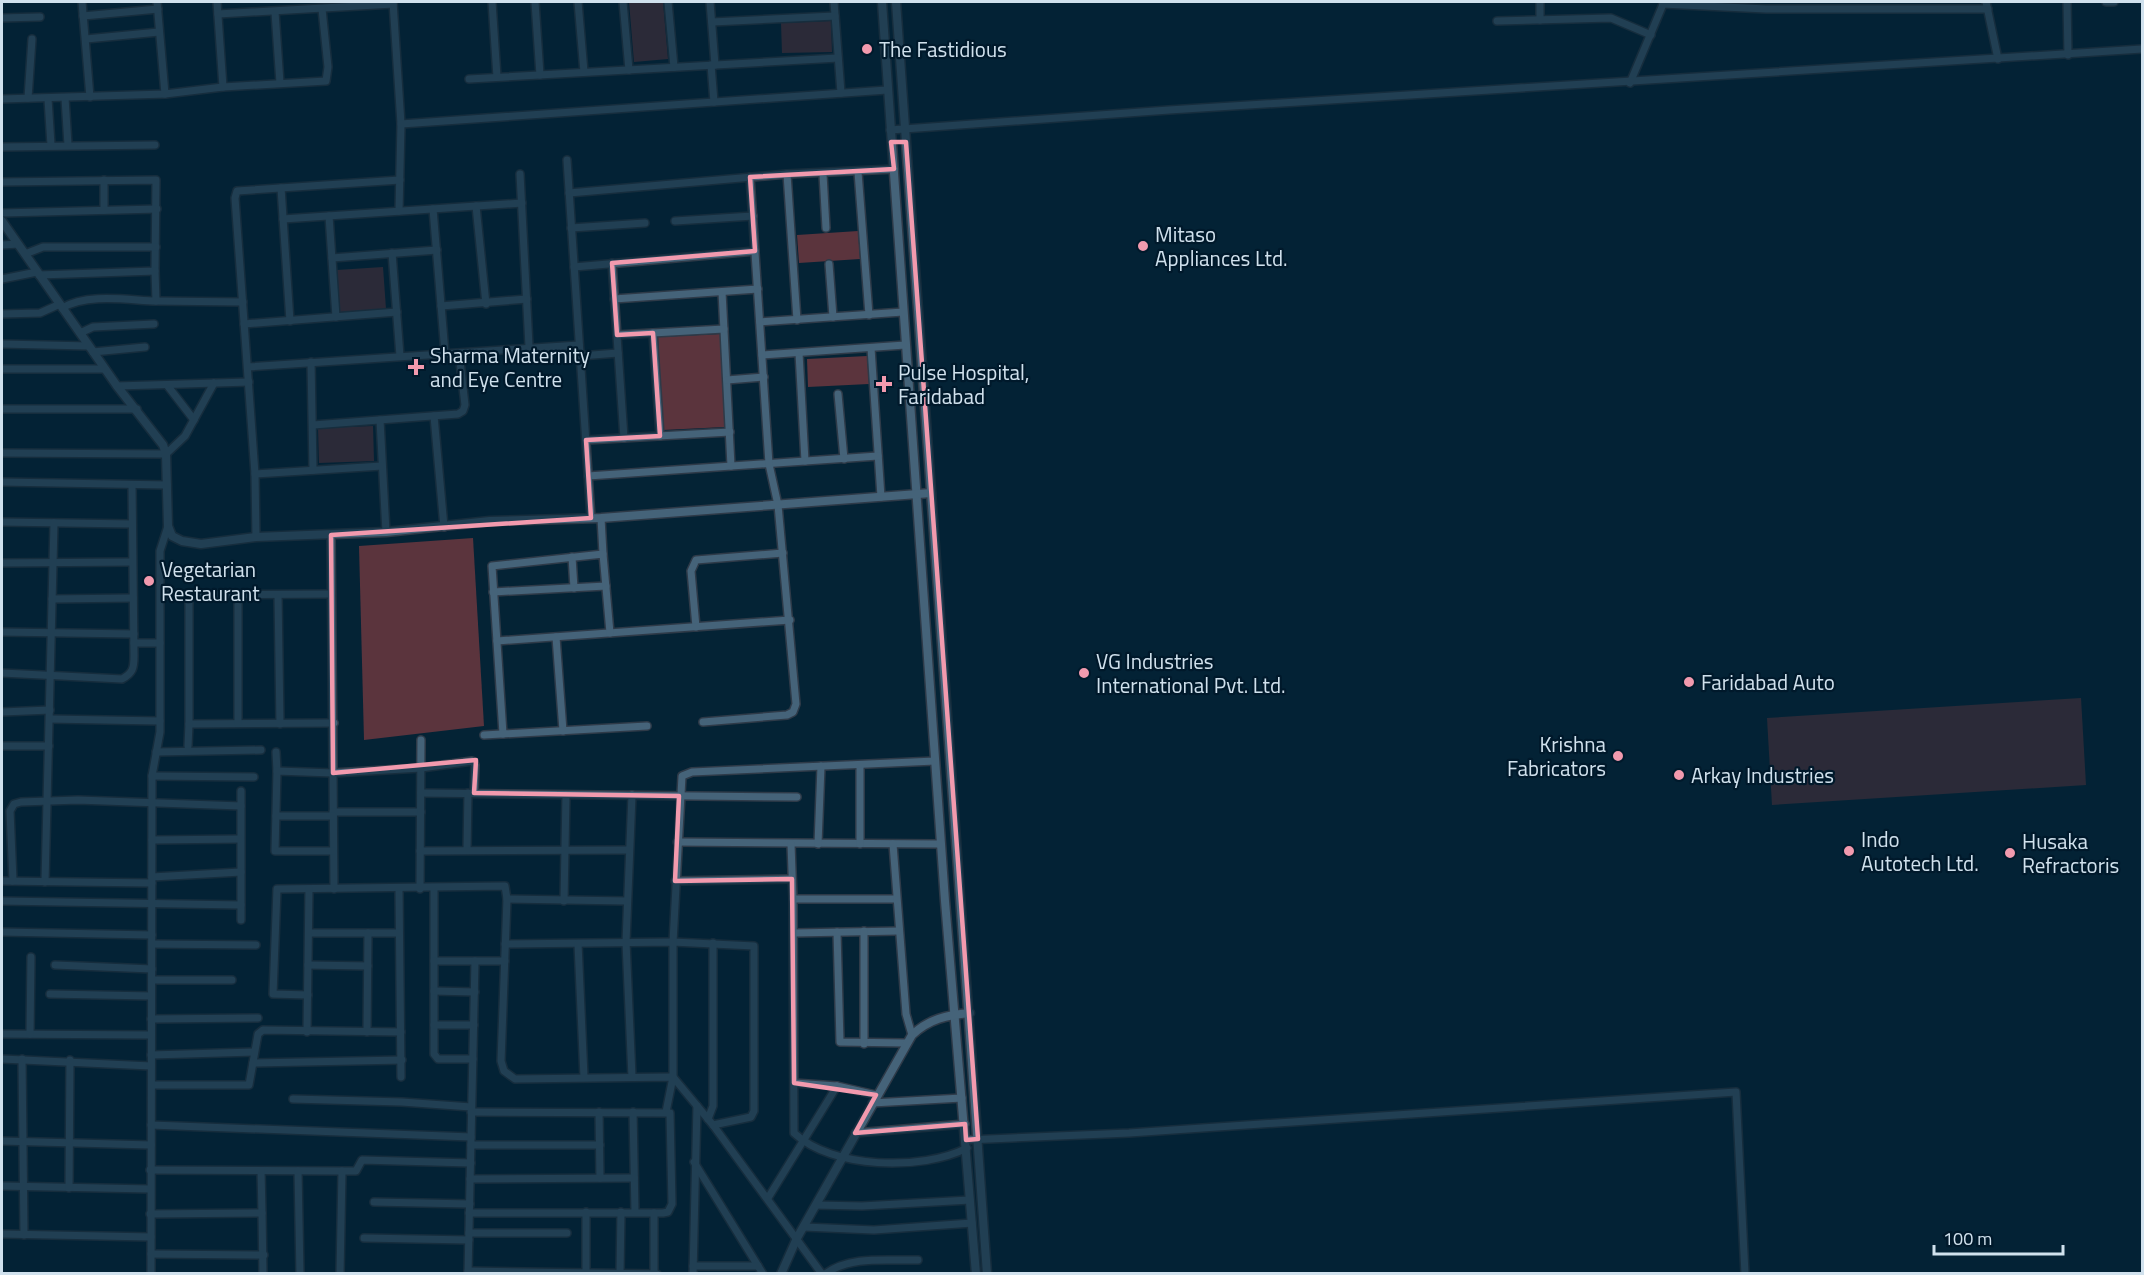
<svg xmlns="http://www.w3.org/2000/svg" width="2144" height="1275" viewBox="0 0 2144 1275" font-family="'Titillium Web',sans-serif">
<rect width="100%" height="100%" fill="#042335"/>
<g fill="#5b343d">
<polygon points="629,2 663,2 668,59 634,62"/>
<polygon points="831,21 832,52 782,53 781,23"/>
<polygon points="858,231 860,259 799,263 797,235"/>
<polygon points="383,267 386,309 340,312 337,270"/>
<polygon points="720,334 725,427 663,430 658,337"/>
<polygon points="867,356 869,384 808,387 807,359"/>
<polygon points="373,426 374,461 319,463 318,428"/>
<polygon points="473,538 484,726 364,740 359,546"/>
<polygon points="2081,698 2086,785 1772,805 1767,718"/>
</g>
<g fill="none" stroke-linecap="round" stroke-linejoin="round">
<defs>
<g id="minor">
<polyline points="82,2 90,97"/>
<polyline points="157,2 165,94"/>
<polyline points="217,2 223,87"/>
<polyline points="393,2 401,124 399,211"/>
<polyline points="492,2 497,77"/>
<polyline points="535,2 540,75"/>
<polyline points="578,2 584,72"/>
<polyline points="623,2 629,70"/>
<polyline points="668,2 674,67"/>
<polyline points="710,2 715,65"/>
<polyline points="834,2 841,93"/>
<polyline points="1540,2 1540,20"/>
<polyline points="1986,2 1998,59"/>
<polyline points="2067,2 2068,55"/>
<polyline points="2106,2 2114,2"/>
<polyline points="1663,4 1766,9 1988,9"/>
<polyline points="275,12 280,83"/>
<polyline points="218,14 393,4"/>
<polyline points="83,16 158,9"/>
<polyline points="2,18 40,17"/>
<polyline points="1497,21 1611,18 1651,35"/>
<polyline points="712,22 835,16"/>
<polyline points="86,39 159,32"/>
<polyline points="711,65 714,102"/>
<polyline points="469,79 838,58"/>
<polyline points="1630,83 1664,2"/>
<polyline points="28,98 32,39"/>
<polyline points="65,98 68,145"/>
<polyline points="2,99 165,94 223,87 326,81 328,67 322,9"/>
<polyline points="48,99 51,145"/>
<polyline points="401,124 887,90"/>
<polyline points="890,130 1169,110 2142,49"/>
<polyline points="2,147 155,145"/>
<polyline points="567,160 591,518"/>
<polyline points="858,172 869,315"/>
<polyline points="520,174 529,346"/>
<polyline points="787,174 797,320"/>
<polyline points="823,174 826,228"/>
<polyline points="104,180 104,210"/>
<polyline points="2,182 156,180 155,271 39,275"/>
<polyline points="281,188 290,321"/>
<polyline points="569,193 787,174 894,169"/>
<polyline points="476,206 486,304"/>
<polyline points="433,209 445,353"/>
<polyline points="2,213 157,209"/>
<polyline points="329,216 336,317"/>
<polyline points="283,219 522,203"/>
<polyline points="675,221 753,216"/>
<polyline points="571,228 645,223"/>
<polyline points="2,245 18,244"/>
<polyline points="392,253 400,356"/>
<polyline points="25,254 43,247 156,247"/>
<polyline points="332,258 437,250"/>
<polyline points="612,263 624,438"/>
<polyline points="829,264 833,317"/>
<polyline points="574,267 755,251"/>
<polyline points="2,279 37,272"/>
<polyline points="722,292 731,466"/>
<polyline points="614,299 758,289"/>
<polyline points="156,301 243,302"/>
<polyline points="441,306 527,299"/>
<path d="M62 308C88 293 127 300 156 301L155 271"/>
<polyline points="2,314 40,313 60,304"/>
<polyline points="760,322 903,312"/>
<polyline points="244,324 397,312"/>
<polyline points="80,333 93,327 154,324"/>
<polyline points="653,333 660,436"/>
<polyline points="617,335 724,329"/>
<polyline points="2,344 89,346"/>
<polyline points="871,348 881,497"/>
<polyline points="93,352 145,347"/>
<polyline points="799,353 805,461"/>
<polyline points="762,355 905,345"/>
<polyline points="580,356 618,353"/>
<polyline points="311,362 313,470"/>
<polyline points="248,367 579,345"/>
<polyline points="2,369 105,369"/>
<polyline points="727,380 764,377"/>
<polyline points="167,385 194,420"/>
<polyline points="117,386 249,382"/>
<polyline points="838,394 844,459"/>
<polyline points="2,409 137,409"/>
<polyline points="434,416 444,527"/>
<polyline points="380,420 386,532"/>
<polyline points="313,425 458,414 463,411 465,405 459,353"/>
<polyline points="586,440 730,432"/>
<polyline points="2,453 166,454 185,436 214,383"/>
<polyline points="255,474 382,466"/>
<polyline points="588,476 878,456"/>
<polyline points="2,482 167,485"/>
<polyline points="601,518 603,554"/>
<polyline points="2,522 132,524"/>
<polyline points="331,535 334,889"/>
<polyline points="256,537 255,474 235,198 237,191 400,180"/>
<polyline points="572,557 574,588"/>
<polyline points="2,563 132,562"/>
<polyline points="493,592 606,586"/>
<polyline points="167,595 331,594"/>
<polyline points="278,595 280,724"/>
<polyline points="189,596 189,724 334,723"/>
<polyline points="52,599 133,598"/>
<polyline points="696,627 691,571 696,560 783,553"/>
<polyline points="2,632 134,634"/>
<polyline points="556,637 563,731"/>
<polyline points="497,641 790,620"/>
<polyline points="134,643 160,643"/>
<path d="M2 673 122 679C133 673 134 668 134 656L132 485"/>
<polyline points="2,712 50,710"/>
<polyline points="50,719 160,721"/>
<polyline points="703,722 787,715 793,712 796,704 778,505 769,464 750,177"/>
<polyline points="238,723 238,595"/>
<polyline points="503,734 492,566 603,554 610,633"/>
<polyline points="484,735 647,726"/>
<polyline points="2,746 49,746"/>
<polyline points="188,746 189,724"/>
<polyline points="156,752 261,750"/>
<polyline points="276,752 277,771"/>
<polyline points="152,776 254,777"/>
<polyline points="241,791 241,920"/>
<polyline points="421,793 797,797"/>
<polyline points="632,795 626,942 632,1077"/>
<polyline points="333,812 421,812"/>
<polyline points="276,816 333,816"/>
<polyline points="152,840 240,839"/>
<polyline points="677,842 941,844"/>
<polyline points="791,844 793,899 896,899"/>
<polyline points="818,844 821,766"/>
<polyline points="860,844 860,765"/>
<polyline points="893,844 906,1014 912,1035"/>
<polyline points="467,850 468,793"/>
<polyline points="333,851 275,851 277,771 333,773 421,768 472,761 475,765 474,793"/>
<polyline points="420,851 629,850"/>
<polyline points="152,877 241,872"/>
<polyline points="2,881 152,883"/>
<polyline points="13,881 10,811 14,804 21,802 78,800 241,806"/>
<polyline points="675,881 792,879"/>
<polyline points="45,882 54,523"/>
<polyline points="434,888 434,961 475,961"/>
<polyline points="399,889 401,1077"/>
<polyline points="420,889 421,740"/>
<polyline points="507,899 627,901"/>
<path d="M793 899 794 1133C832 1169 922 1171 967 1148"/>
<polyline points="2,901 241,905"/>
<polyline points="564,901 566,795"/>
<polyline points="2,932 152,935"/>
<polyline points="837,932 840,1042 906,1043"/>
<polyline points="309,933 399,933"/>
<polyline points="794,933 899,931"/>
<polyline points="152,944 256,945"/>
<polyline points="505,944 673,942 754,946 754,1111 751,1117 713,1125"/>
<polyline points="578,944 584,1077"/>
<polyline points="434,961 434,1054 438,1059 473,1059"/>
<polyline points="55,965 152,969"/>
<polyline points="308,965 368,966"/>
<polyline points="152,980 232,980"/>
<polyline points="434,991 475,992"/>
<polyline points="50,994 151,996"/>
<polyline points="308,995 273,994 277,889 505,886 507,899 501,1061 504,1071 515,1079 673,1077 713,1125 822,1274"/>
<polyline points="151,1019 258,1018"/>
<polyline points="434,1025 474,1025"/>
<polyline points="307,1032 309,889"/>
<polyline points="367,1032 368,933"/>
<polyline points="2,1034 151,1035"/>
<polyline points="30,1034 31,957"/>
<polyline points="864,1044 864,931"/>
<polyline points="151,1055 254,1052"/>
<polyline points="2,1059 151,1066"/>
<polyline points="22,1059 24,1235"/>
<polyline points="253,1063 402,1060"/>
<polyline points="794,1083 837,1086 876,1095"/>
<polyline points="152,1085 249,1085 258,1034 263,1030 401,1032"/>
<polyline points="293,1099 402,1102 471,1107"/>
<polyline points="872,1103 962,1098"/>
<polyline points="599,1112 600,1178"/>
<polyline points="633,1112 635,1212"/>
<polyline points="666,1112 673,1077 673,942 682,776 692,772 935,761"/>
<polyline points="708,1119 713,1106 713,943"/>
<polyline points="151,1125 471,1137"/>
<polyline points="855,1133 965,1124"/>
<polyline points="966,1140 1129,1133 1736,1092 1745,1274"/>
<polyline points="2,1141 151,1145"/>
<polyline points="471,1145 600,1145"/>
<polyline points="694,1162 763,1274"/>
<polyline points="150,1170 342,1171 340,1274"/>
<polyline points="261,1171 262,1213"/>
<polyline points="298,1171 300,1274"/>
<polyline points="342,1171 356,1171 362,1160 471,1163"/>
<polyline points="470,1179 634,1178"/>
<polyline points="2,1186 150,1189"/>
<polyline points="69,1188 70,1060"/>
<polyline points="768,1198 837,1086"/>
<polyline points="374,1202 470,1204"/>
<polyline points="816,1205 862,1206 970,1200"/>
<polyline points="586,1212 586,1272"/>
<polyline points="469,1213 663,1213 668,1212 672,1204 670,1113 471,1112"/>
<polyline points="654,1213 654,1273"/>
<polyline points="150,1214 262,1213 263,1274"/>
<polyline points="804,1227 874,1230 972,1223"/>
<polyline points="469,1233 567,1233"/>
<polyline points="2,1234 151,1237"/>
<polyline points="364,1238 469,1240"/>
<polyline points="151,1254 264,1255"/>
<polyline points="693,1266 758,1266"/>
<polyline points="468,1271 657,1274"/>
<polyline points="620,1273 621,1212"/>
<polyline points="151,1274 152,776 160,732 160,551 168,526"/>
<polyline points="468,1274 475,961 505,961"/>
<polyline points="693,1274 697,1106"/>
<path d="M825 1274C851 1255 888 1261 918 1260"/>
</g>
<g id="tertiary">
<polyline points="882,2 945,901 976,1274"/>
<polyline points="896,2 987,1274"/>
<polyline points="2,221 117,386 163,445 166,454 168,526 172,536 182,541 201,544 256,537 386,532 490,521 601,518 931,493"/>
<path d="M781 1274 797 1238 912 1035C929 1019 947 1015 970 1013"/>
</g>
</defs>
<use href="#minor" stroke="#2e3a48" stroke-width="10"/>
<use href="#tertiary" stroke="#2e3a48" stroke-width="11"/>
<use href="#minor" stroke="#456379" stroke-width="7"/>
<use href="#tertiary" stroke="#456379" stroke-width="8"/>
</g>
<path d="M0 0H2144V1275H0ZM891 142H906L978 1139 966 1140 965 1124 855 1133 876 1095 794 1083 792 879 675 881 679 796 474 793 476 760 333 773 331 535 591 518 586 440 660 436 653 333 617 335 612 263 755 251 750 177 894 169Z" fill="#042335" fill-opacity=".55" fill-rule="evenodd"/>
<path fill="none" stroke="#f29aae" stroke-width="4.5" stroke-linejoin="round" d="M891 142H906L978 1139 966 1140 965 1124 855 1133 876 1095 794 1083 792 879 675 881 679 796 474 793 476 760 333 773 331 535 591 518 586 440 660 436 653 333 617 335 612 263 755 251 750 177 894 169Z"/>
<g fill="#f29aae" stroke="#00192b" stroke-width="2">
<circle cx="867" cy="49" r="6"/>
<circle cx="1143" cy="246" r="6"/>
<path d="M413 358h6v6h6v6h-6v6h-6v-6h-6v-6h6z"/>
<path d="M881 375h6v6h6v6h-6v6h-6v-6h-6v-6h6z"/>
<circle cx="149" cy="581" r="6"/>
<circle cx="1084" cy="673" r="6"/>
<circle cx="1689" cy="682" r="6"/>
<circle cx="1618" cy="756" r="6"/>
<circle cx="1679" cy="775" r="6"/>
<circle cx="1849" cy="851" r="6"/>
<circle cx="2010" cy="853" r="6"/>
</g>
<g text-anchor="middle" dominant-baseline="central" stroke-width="4.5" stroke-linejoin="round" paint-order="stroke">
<g font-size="21" fill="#d0e1ed" stroke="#00192b" text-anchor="start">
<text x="879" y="49">The Fastidious</text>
<text x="1155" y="234">Mitaso<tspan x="1155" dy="24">Appliances Ltd.</tspan></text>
<text x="430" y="355">Sharma Maternity<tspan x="430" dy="24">and Eye Centre</tspan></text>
<text x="898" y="372">Pulse Hospital,<tspan x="898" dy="24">Faridabad</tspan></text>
<text x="161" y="569">Vegetarian<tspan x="161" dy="24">Restaurant</tspan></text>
<text x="1096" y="661">VG Industries<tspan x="1096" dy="24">International Pvt. Ltd.</tspan></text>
<text x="1701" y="682">Faridabad Auto</text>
<text x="1606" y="744" text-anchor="end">Krishna<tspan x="1606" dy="24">Fabricators</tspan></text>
<text x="1691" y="775">Arkay Industries</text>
<text x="1861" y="839">Indo<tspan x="1861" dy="24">Autotech Ltd.</tspan></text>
<text x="2022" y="841">Husaka<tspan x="2022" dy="24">Refractoris</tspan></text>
</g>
</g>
<rect width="2144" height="1275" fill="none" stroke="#d0e1ed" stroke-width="6"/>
<path d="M1934 1245v9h129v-9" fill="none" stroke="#d0e1ed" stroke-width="3"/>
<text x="1943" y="1245" font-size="18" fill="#d0e1ed" stroke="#00192b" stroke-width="4.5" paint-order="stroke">100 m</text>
</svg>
